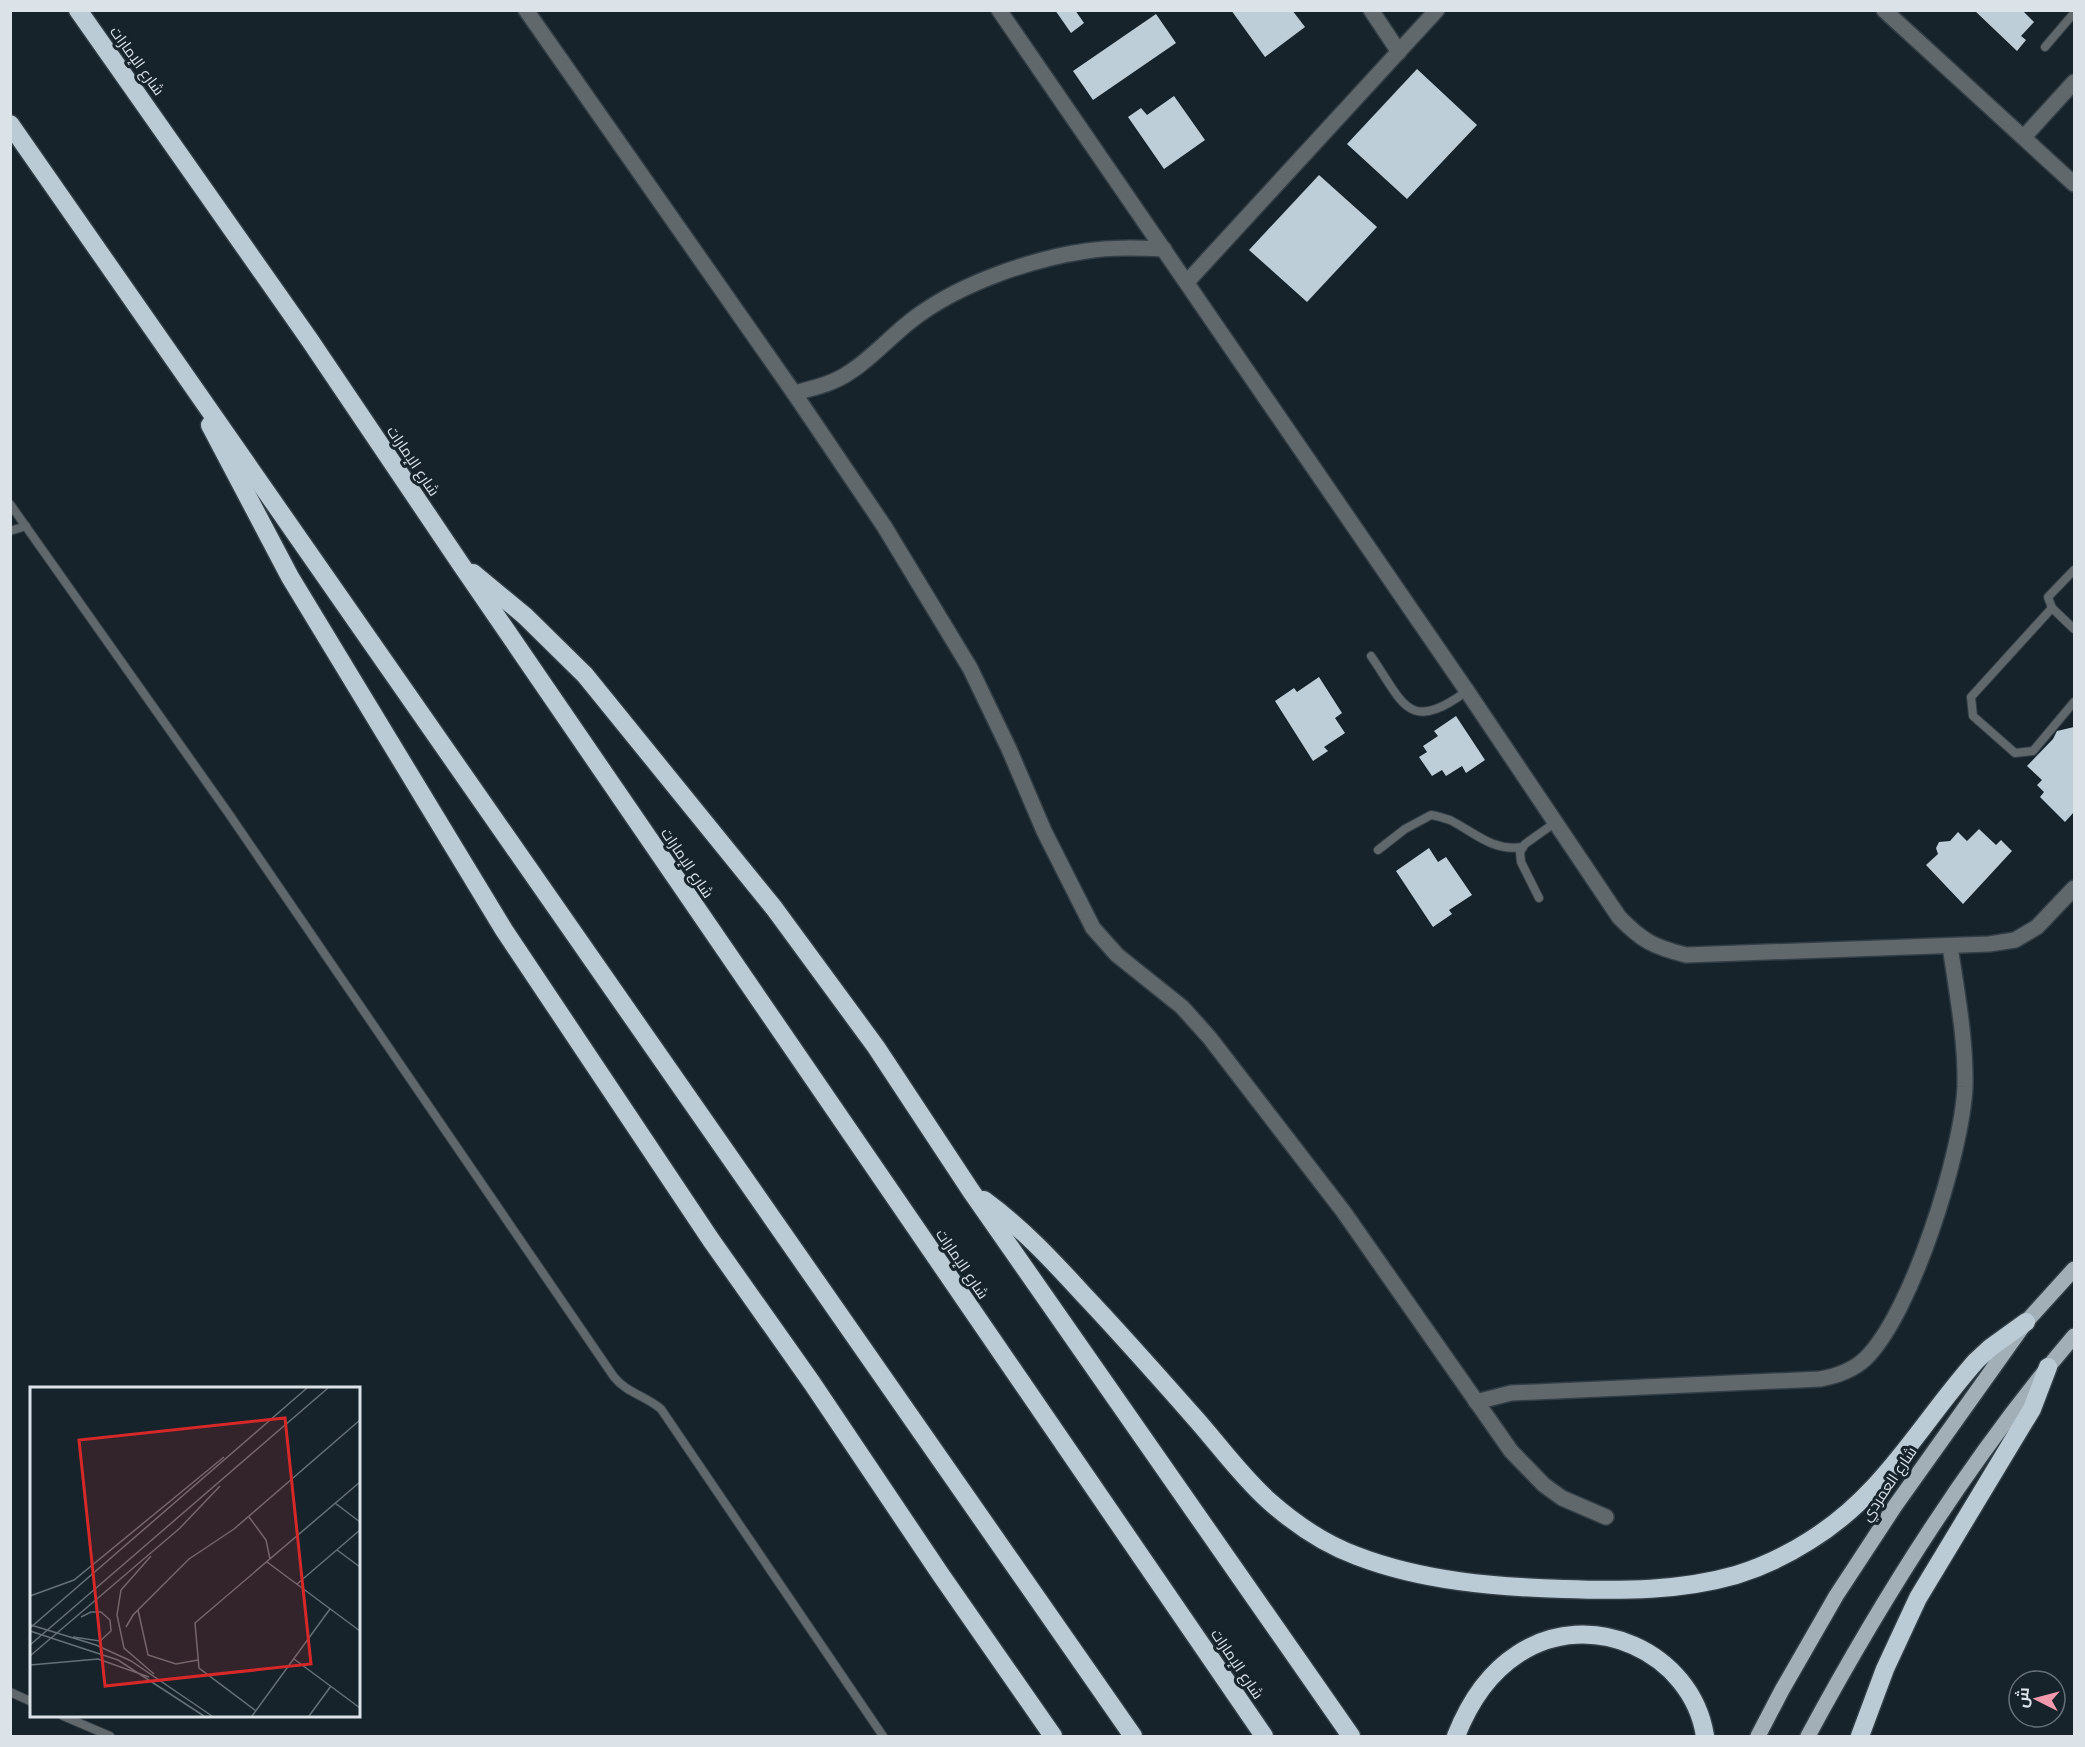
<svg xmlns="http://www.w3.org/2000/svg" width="2085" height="1747" viewBox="0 0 2085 1747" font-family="'DM Sans',Cairo,sans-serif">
<rect width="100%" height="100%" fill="#17232b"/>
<g fill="#beced8">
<polygon points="1055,10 1075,10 1084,23 1071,33"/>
<polygon points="1231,10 1292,10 1305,27 1265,57"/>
<polygon points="1974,10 2022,10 2034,22 2021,36 2026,40 2017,51"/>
<polygon points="1156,14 1176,43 1093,100 1073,71"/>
<polygon points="1417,69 1477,125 1407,199 1347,144"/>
<polygon points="1174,96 1205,140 1164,169 1128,117 1141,108 1147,115"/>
<polygon points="1319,175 1377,227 1307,302 1249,250"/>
<polygon points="1319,677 1342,713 1335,718 1345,733 1324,747 1328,751 1313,761 1275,701 1294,688 1297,692"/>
<polygon points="1456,716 1485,760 1466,773 1462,766 1446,776 1442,770 1432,776 1419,757 1427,752 1423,746 1438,736 1434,731"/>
<polygon points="2074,727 2074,812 2065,822 2040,797 2044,792 2037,785 2042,780 2027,766 2053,739 2057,731"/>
<polygon points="1979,829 1996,845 2001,840 2012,851 1963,904 1926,865 1938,854 1936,848 1939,842 1950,841 1958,832 1967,841"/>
<polygon points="1429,848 1438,862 1446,857 1472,895 1449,910 1452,914 1433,927 1396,871"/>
</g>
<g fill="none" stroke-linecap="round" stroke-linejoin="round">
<defs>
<g id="lane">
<polyline points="2045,47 2074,13"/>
<path d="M10 504 229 814 614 1377C627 1393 646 1396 661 1409L883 1736"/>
<polyline points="10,531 26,526"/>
<polyline points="2074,570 2048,597 2052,608 2074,629"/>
<polyline points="2052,608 1971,697 1973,716 2015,753 2033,751 2074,702"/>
<path d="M1371 656C1404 704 1408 734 1467 691"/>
<path d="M1378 850 1405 829 1431 815C1437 816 1444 818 1450 820 1474 832 1493 852 1522 847"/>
<polyline points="1539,898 1521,862 1520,852 1525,844 1556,822"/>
<polyline points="10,1692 32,1702"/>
<polyline points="63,1716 110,1736"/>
</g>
<g id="street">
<polyline points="526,10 794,393 884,526 970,668 1009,749 1044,831 1093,928 1117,955 1182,1007 1209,1037 1343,1211 1511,1451 1544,1485 1562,1498 1606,1517"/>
<path d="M999 10 1467 691 1619 917C1642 941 1654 947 1686 955L1989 944 2015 940 2037 927 2074 888"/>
<polyline points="1371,10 1399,52"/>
<polyline points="1884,10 2074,184"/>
<polyline points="2024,137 2074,82"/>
<polyline points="1187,282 1437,10"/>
<path d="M794 393C813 388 833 384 850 372 875 356 895 331 920 314 965 282 1032 259 1086 251 1112 247 1138 248 1164 249"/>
<path d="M1476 1402 1511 1393 1820 1379C1837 1376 1852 1371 1865 1359 1912 1314 1962 1152 1965 1087 1966 1040 1957 993 1950 946"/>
</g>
<g id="primary">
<polyline points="1758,1736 1782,1690 1836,1596 1895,1506 2026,1322 2074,1269"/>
<path d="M1808 1736C1884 1595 1970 1458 2074 1336"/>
</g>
<g id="highway">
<polyline points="78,10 309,339 460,563 1264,1736"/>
<polyline points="10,124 1133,1736"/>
<polyline points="210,425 290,577 504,930 711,1240 812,1383 941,1575 1053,1736"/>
<polyline points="473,573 525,616 585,675 774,908 876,1047 971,1191 1351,1736"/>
<path d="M984 1200C1021 1227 1052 1260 1083 1294 1121 1334 1158 1376 1195 1418 1219 1445 1241 1476 1269 1501 1295 1524 1324 1544 1357 1556 1422 1581 1495 1587 1564 1589 1622 1591 1680 1591 1736 1575 1762 1567 1787 1555 1809 1541 1884 1495 1920 1424 1976 1361L1990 1348 2026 1322"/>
<path d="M1456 1736C1469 1703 1487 1674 1518 1654 1590 1606 1692 1652 1705 1736"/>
<polyline points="1860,1736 1885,1669 1918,1598 2032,1409 2048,1367"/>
</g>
</defs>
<use href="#lane" stroke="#323e45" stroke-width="10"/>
<use href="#street" stroke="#323e45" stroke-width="18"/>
<use href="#primary" stroke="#323e45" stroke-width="18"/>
<use href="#highway" stroke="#323e45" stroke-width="21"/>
<use href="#lane" stroke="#61686c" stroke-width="8"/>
<use href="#street" stroke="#61686c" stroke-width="15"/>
<use href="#primary" stroke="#a2afb7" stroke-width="15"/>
<use href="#highway" stroke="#bbcbd5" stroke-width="18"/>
</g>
<g text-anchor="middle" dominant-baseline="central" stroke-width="6" stroke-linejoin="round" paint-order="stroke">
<g font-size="15" fill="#dbe3e8" stroke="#17232b">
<text transform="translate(137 61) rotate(54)">شارع الإمارات</text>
<text transform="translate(413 461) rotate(56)">شارع الإمارات</text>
<text transform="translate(687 863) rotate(56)">شارع الإمارات</text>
<text transform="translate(962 1264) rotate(56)">شارع الإمارات</text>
<text transform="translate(1889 1484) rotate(-56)">شارع العمردي</text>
<text transform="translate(1237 1664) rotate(56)">شارع الإمارات</text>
</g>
</g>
<g transform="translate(30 1387)">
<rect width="330" height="330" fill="#17232b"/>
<path fill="none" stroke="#657077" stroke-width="1.5" d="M305 116 330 135M219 130 236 153 240 172M307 163 330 180M121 169 91 203 87 228 94 261 124 287M237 175 330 244M267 197 330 143M0 209 44 193 194 70M108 223 118 268 146 277 168 273M1 238 66 258 101 274 182 329M96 240 103 228 159 172 204 142 330 33M0 241 277 1M0 244 88 273 174 329M43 250 70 254 81 244 80 233 71 225H61L51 230M0 258 298 1M0 269 150 141 190 99M264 272 330 321M0 278 68 272 119 290M226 324 169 281 165 236 330 95M222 329 300 222M279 329 301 299"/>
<path fill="#d62828" fill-opacity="0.15" stroke="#d62828" stroke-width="3" d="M255 31 281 277 75 299 49 53Z"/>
<rect width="330" height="330" fill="none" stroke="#dbe3e8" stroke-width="3"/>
</g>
<rect width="2085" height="1747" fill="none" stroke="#dbe3e8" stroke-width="24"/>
<g transform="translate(2037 1699) rotate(276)"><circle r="28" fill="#17232b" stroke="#657077" stroke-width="1.5"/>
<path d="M0-4.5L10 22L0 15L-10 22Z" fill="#f29aad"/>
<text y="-9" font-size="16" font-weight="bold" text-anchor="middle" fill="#dbe3e8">ش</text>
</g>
</svg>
